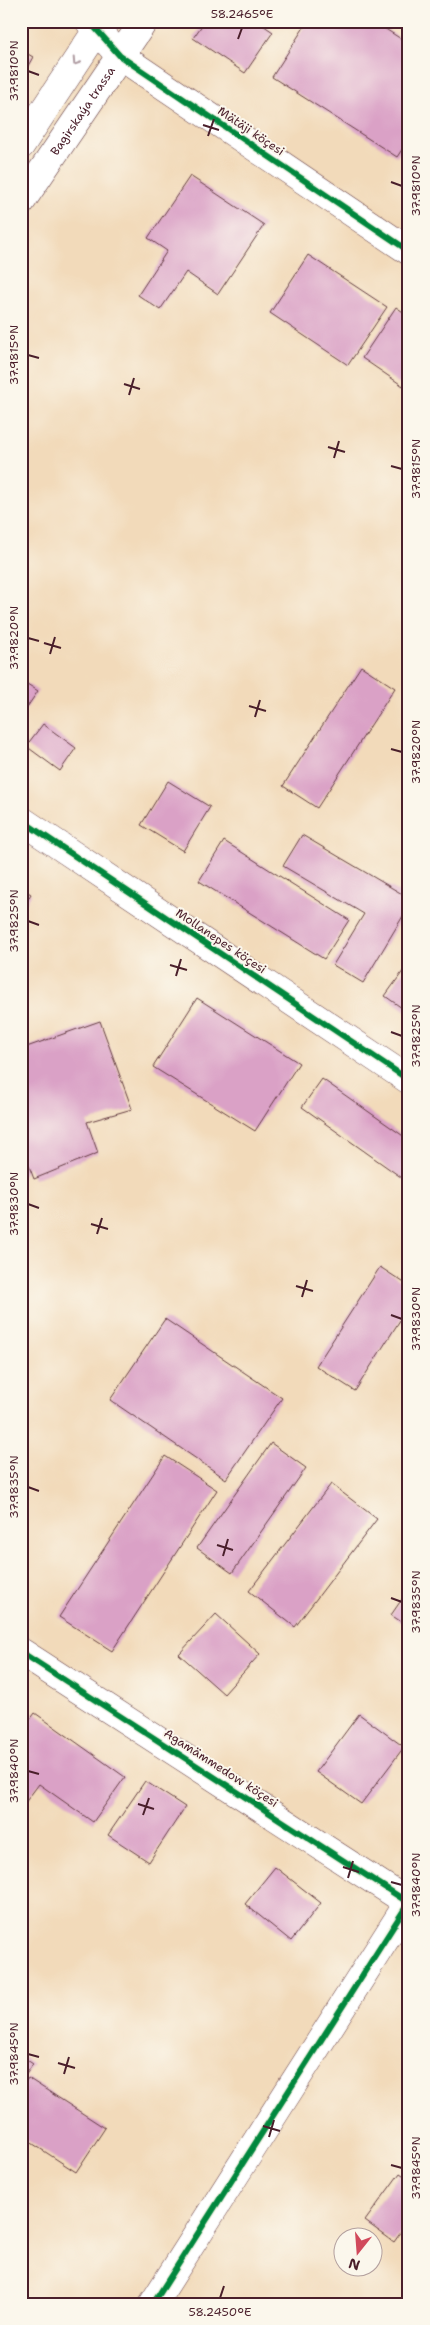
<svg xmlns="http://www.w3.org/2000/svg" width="430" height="2325" viewBox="0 0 430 2325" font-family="'Shantell Sans',sans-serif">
<rect width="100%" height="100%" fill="#fbf7ec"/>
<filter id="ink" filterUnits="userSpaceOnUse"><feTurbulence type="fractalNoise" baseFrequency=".02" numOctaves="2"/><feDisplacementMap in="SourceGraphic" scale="10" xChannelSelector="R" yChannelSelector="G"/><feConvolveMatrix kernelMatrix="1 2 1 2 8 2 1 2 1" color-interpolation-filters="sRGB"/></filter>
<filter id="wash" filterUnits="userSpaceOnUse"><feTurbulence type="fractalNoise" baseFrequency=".0096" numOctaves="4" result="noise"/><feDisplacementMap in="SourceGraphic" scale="20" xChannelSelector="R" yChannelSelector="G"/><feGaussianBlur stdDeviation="1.12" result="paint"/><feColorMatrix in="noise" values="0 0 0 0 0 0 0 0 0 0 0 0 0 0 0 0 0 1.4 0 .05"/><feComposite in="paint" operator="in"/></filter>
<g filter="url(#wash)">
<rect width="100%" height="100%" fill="#f2daba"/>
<g id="blocks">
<g fill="#daa1c6">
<polygon points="205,21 257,21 273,32 245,73 193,38"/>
<polygon points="308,21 373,21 409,44 409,139 397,157 272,77"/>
<polygon points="21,50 33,57 21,78"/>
<polygon points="190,176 264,225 218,294 186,272 160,310 138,295 167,251 148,238"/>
<polygon points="308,255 387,307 348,365 270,313"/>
<polygon points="396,307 409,316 409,377 403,386 362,358"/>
<polygon points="361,666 395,688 317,808 283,786"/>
<polygon points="21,680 38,691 21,716"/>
<polygon points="43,724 76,748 60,771 26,746"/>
<polygon points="168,781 210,807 183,851 141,825"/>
<polygon points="302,835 409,898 409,906 363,983 333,965 364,914 283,866"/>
<polygon points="224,841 349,920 324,959 199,881"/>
<polygon points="21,888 31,894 21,910"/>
<polygon points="409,963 409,1013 385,996"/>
<polygon points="197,998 299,1063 255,1131 153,1067"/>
<polygon points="100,1021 132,1109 87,1122 98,1153 34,1179 29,1166 21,1178 21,1049"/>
<polygon points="322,1079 409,1140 409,1174 405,1180 302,1107"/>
<polygon points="380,1267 409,1286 409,1306 355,1391 316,1366"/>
<polygon points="165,1319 282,1398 226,1479 110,1400"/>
<polygon points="271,1443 306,1468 232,1573 197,1548"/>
<polygon points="165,1456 217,1490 112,1651 59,1617"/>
<polygon points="331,1484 377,1519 295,1627 249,1591"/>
<polygon points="409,1589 409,1627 391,1615"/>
<polygon points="216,1614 260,1654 224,1694 179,1654"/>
<polygon points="35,1713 125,1777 93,1822 39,1784 21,1808 21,1732"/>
<polygon points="359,1714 404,1747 361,1804 316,1772"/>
<polygon points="145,1781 185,1807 149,1862 108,1835"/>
<polygon points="275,1867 321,1903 291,1941 245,1904"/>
<polygon points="21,2056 33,2064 21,2082"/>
<polygon points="28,2078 105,2128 76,2172 21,2136 21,2088"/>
<polygon points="400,2173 409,2179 409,2221 394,2242 365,2221"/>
</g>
</g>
</g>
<g filter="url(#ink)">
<use href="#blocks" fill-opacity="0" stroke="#633b40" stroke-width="1"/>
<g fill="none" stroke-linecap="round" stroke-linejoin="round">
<defs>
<g id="minor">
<polyline points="89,21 120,56 409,251"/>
<polyline points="21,145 103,21"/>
<path id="s1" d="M21 202 144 21"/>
<polyline points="21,820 409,1080"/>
<polyline points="21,1652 409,1903"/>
<polyline points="153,2304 409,1902"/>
</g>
</defs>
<use href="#minor" stroke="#633b40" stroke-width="29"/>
<use href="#minor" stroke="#fff" stroke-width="28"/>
<defs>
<g id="cycleway">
<polyline points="89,21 120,56 409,251"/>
<polyline points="21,820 409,1080"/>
<polyline points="21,1652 409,1903"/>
<polyline points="153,2304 409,1902"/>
</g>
</defs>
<use href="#cycleway" stroke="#fbf7ec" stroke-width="9"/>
<use href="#cycleway" stroke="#00873e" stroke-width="6"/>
</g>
<defs><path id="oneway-chevron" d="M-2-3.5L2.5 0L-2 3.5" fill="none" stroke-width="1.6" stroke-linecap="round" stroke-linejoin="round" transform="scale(1.25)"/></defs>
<use stroke="#ae9aa0" href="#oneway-chevron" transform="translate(76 62) rotate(123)"/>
</g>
<path fill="none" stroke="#4a1f2b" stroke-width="2" d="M238 39 242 28M28 71 39 75M203 125 219 130M208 136 214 119M391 182 402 186M28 355 39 358M124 384 140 389M129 395 134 378M328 447 345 452M334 458 339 441M391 466 402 469M28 638 39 641M44 643 61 648M50 654 55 637M249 706 266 711M255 717 260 700M391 749 402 752M28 921 39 925M170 965 187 970M176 976 181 959M391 1032 402 1036M28 1204 39 1208M91 1224 108 1229M97 1234 102 1218M296 1286 313 1291M302 1297 307 1280M391 1315 402 1319M28 1487 39 1491M217 1545 233 1550M223 1556 228 1539M391 1598 402 1602M28 1771 39 1774M138 1804 154 1809M143 1815 149 1798M343 1867 359 1872M348 1878 353 1861M391 1882 402 1885M28 2054 39 2057M58 2063 75 2068M64 2074 69 2057M263 2126 280 2131M269 2137 274 2120M391 2165 402 2168M220 2298 224 2286"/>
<g text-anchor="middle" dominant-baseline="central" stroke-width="4" stroke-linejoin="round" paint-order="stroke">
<g font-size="12" fill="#4a1f2b" stroke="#fbf7ec">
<text stroke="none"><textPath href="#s1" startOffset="110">Bagirskaýa trassa</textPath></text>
<text transform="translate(251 131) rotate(34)">Mätäji köçesi</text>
<text transform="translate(221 941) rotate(34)">Mollanepes köçesi</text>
<text transform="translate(221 1768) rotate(33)">Agamämmedow köçesi</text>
</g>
</g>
<rect width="430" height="2325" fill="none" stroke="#fbf7ec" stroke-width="55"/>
<g transform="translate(358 2252) rotate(197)"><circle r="24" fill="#fbf7ec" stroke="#b4a19f"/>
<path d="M0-4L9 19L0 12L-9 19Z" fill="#d1495b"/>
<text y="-8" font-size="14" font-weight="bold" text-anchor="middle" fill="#4a1f2b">N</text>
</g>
<rect x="28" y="28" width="374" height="2270" fill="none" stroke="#4a1f2b" stroke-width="2"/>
<g font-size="12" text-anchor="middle" fill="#4a1f2b">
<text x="242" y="18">58.2465°E</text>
<text transform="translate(14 71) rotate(-90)" y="4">37.9810°N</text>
<text transform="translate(416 186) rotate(-90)" y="4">37.9810°N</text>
<text transform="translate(14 355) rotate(-90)" y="4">37.9815°N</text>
<text transform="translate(416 469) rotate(-90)" y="4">37.9815°N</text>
<text transform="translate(14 638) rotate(-90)" y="4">37.9820°N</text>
<text transform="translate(416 752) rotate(-90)" y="4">37.9820°N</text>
<text transform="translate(14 921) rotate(-90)" y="4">37.9825°N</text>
<text transform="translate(416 1036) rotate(-90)" y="4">37.9825°N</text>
<text transform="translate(14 1204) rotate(-90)" y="4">37.9830°N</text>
<text transform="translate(416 1319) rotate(-90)" y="4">37.9830°N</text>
<text transform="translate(14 1487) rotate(-90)" y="4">37.9835°N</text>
<text transform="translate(416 1602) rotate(-90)" y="4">37.9835°N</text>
<text transform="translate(14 1771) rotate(-90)" y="4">37.9840°N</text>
<text transform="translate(416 1885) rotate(-90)" y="4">37.9840°N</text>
<text transform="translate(14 2054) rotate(-90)" y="4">37.9845°N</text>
<text transform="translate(416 2168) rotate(-90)" y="4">37.9845°N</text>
<text x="220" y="2316">58.2450°E</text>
</g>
</svg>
